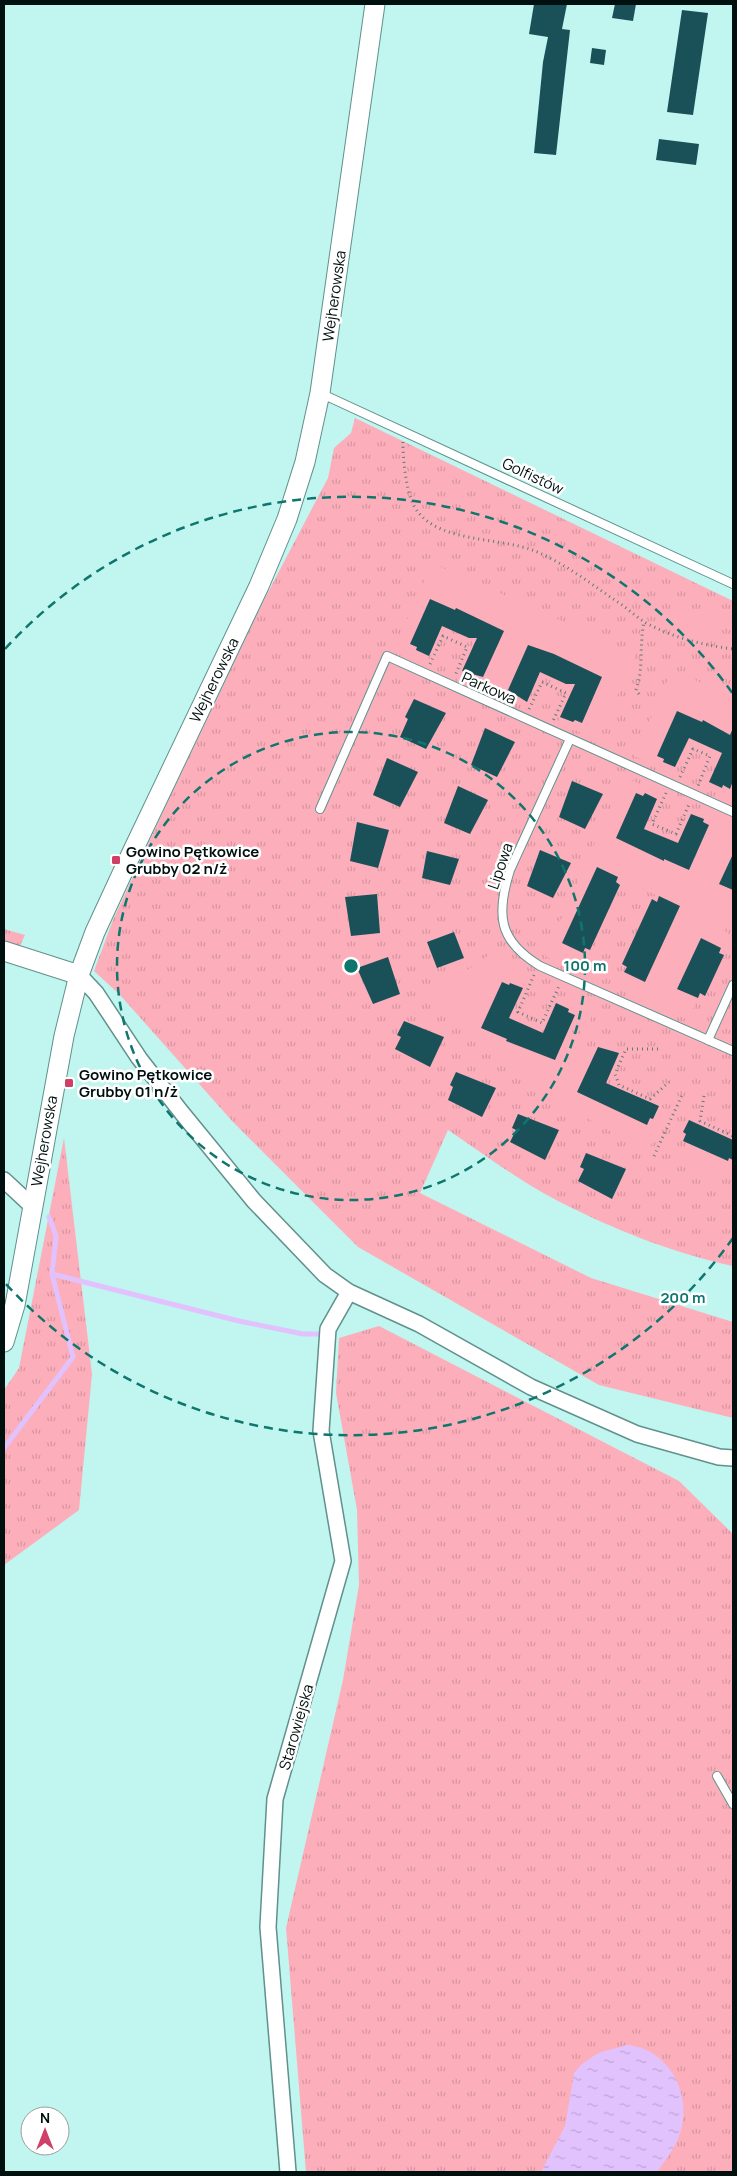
<svg xmlns="http://www.w3.org/2000/svg" width="737" height="2176" viewBox="0 0 737 2176" font-family="Manrope,sans-serif">
<defs>
<pattern id="grass-tufts" width="24" height="20" patternUnits="userSpaceOnUse" patternTransform="scale(1.25)"><rect width="24" height="20" fill="#fdaebb"/><path d="M3 7l-1-3M5 7V3M7 7l1-3M15 17l-1-3M17 17v-4M19 17l1-3" fill="none" stroke="#d795a0"/></pattern>
<pattern id="water-ripples" width="26" height="14" patternUnits="userSpaceOnUse" patternTransform="scale(1.25)"><rect width="26" height="14" fill="#e1c2fc"/><path d="M2 4q2-2 4 0t4 0M15 11q2-2 4 0t4 0" fill="none" stroke="#bfa6d7"/></pattern>
</defs>
<rect width="100%" height="100%" fill="#c1f5ef"/>
<g fill="url(#grass-tufts)">
<path d="M355 418 733 601V1266C672 1253 613 1229 558 1201 519 1181 484 1154 448 1130L420 1193 591 1278 733 1322V1418L599 1385 358 1247 233 1122 120 995 94 971 113 920 168 801 265 598 328 478 334 448 351 433Z"/>
<polygon points="4,929 25,935 19,948 4,944"/>
<polygon points="64,1138 92,1374 79,1510 4,1565 4,1390 19,1368"/>
<polygon points="379,1326 679,1481 733,1534 733,2172 306,2172 286,1928 343,1680 359,1585 357,1510 336,1393 339,1338"/>
</g>
<g fill="#fdaebb">
<polygon points="432,563 636,654 597,740 558,722 560,717 573,722 575,720 577,664 528,645 508,690 515,693 514,696 527,702 525,707 459,678 462,671 475,676 476,674 483,677 504,632 478,621 479,619 456,608 455,611 430,599 410,644 417,647 416,650 429,656 426,661 395,647"/>
<polygon points="680,606 719,617 713,640 674,629"/>
<polygon points="672,670 733,697 733,736 703,720 702,723 677,711 657,756 664,759 663,762 675,767 673,773 634,756"/>
<polygon points="624,777 660,793 657,799 645,793 643,796 636,793 616,838 642,848 641,851 663,861 665,858 690,870 709,825 703,822 703,819 691,814 694,808 733,826 733,854 719,884 733,894 733,906 722,930 728,933 721,948 701,938 677,989 698,998 688,1020 617,988 624,972 645,981 680,906 598,868 562,943 583,953 575,969 545,956"/>
<polygon points="733,781 733,800 706,788 709,782 722,788 723,785 730,788"/>
<polygon points="495,951 513,971 528,977 523,988 510,983 509,985 501,982 482,1028 507,1038 506,1041 528,1051 530,1048 555,1060 565,1038 580,1045 577,1052 592,1058 578,1092 647,1125 650,1118 653,1119 659,1106 667,1110 648,1152 548,1097 492,1055 432,994"/>
<polygon points="559,996 594,1011 585,1033 570,1027 575,1015 568,1012 569,1009 556,1003"/>
<polygon points="695,1146 728,1161 729,1158 733,1160 733,1181 678,1164"/>
</g>
<path fill="url(#water-ripples)" d="M627 2045C672 2049 695 2100 678 2139 673 2151 664 2162 657 2172H541L565 2126 574 2073 582 2064 598 2053Z"/>
<g fill="none" stroke-linecap="round" stroke-linejoin="round">
<g stroke="#e1c2fc" stroke-width="5">
<polyline points="52,1274 239,1321 303,1334 321,1334"/>
<polyline points="4,1448 73,1357 52,1274 56,1236 49,1217"/>
</g>
</g>
<g fill="#1a5159">
<polygon points="534,4 567,4 562,29 570,30 556,155 534,153 543,62 548,37 529,34"/>
<polygon points="615,4 636,4 633,21 612,18"/>
<polygon points="682,10 708,13 693,115 667,112"/>
<polygon points="592,48 606,50 604,65 590,63"/>
<polygon points="659,139 699,144 696,165 656,160"/>
<polygon points="430,599 455,610 456,608 504,631 483,677 462,671 477,638 469,638 442,626 429,656 416,650 417,647 410,644"/>
<polygon points="528,645 554,654 602,677 582,723 575,720 573,722 560,717 575,684 566,684 540,672 527,702 508,690"/>
<polygon points="414,699 446,713 426,749 400,737 408,719 405,717"/>
<polygon points="677,711 702,722 703,720 730,735 733,728 733,781 730,789 723,785 722,788 709,782 722,753 689,738 675,767 663,762 664,759 657,756"/>
<polygon points="485,728 515,742 497,777 471,765"/>
<polygon points="387,758 418,772 400,807 373,795"/>
<polygon points="572,781 603,794 585,829 559,817"/>
<polygon points="458,786 488,800 470,834 444,823"/>
<polygon points="636,793 643,796 645,793 657,799 644,829 678,843 691,814 704,819 703,822 709,825 689,870 664,859 664,861 616,838"/>
<polygon points="357,822 389,830 378,868 350,861"/>
<polygon points="540,850 571,863 553,898 527,886"/>
<polygon points="427,851 459,859 450,885 422,878"/>
<polygon points="733,854 733,890 719,884"/>
<polygon points="597,867 618,877 616,882 620,885 590,950 585,948 583,953 562,943"/>
<polygon points="377,894 380,933 351,936 345,897"/>
<polygon points="659,896 680,906 645,982 624,972 627,967 622,964 652,899 657,902"/>
<polygon points="454,932 464,958 437,968 427,942"/>
<polygon points="701,938 721,948 719,953 724,955 705,996 700,993 698,998 677,989"/>
<polygon points="388,957 400,994 373,1004 357,968"/>
<polygon points="502,982 509,985 510,983 523,988 509,1018 543,1033 556,1003 569,1009 568,1012 575,1015 555,1060 506,1041 507,1039 481,1028"/>
<polygon points="404,1021 444,1037 430,1067 395,1049 401,1037 397,1035"/>
<polygon points="598,1047 619,1053 606,1083 659,1106 653,1119 650,1118 647,1125 577,1092"/>
<polygon points="456,1072 496,1088 482,1117 448,1100 453,1087 450,1085"/>
<polygon points="518,1114 559,1130 545,1160 510,1142 516,1130 512,1128"/>
<polygon points="689,1120 733,1140 733,1160 729,1158 728,1161 683,1141 686,1134 683,1132"/>
<polygon points="586,1153 626,1169 612,1199 578,1181 584,1169 580,1167"/>
</g>
<g fill="none" stroke-linecap="round" stroke-linejoin="round">
<defs>
<g id="service">
<polyline points="320,393 733,584"/>
<path d="M570 739 510 870C496 914 498 941 540 966L733 1051"/>
<polyline points="320,809 387,656 733,812"/>
<polyline points="708,1040 733,985"/>
<polyline points="717,1776 733,1804"/>
</g>
<g id="minor">
<polyline points="79,975 96,993 139,1058 182,1113 254,1201 325,1275 349,1292 419,1324 531,1387 637,1434 719,1457 733,1458"/>
<polyline points="4,1180 33,1207"/>
<polyline points="288,2172 268,1927 275,1799 343,1561 321,1431 328,1329 349,1292"/>
</g>
<g id="tertiary">
<polyline points="4,951 79,975"/>
<polyline points="4,1342 15,1305 64,1036 79,975 95,932 126,865 259,586 287,519 305,462 320,393 375,4"/>
</g>
</defs>
<use href="#service" stroke="#60918c" stroke-width="10"/>
<use href="#minor" stroke="#60918c" stroke-width="18"/>
<use href="#tertiary" stroke="#60918c" stroke-width="21"/>
<g stroke="#5b7c79" stroke-width="3" stroke-dasharray="1 4" stroke-linecap="butt">
<path d="M403 442C403 460 406 498 418 512 442 543 500 537 535 551 566 564 594 586 622 605 630 611 638 618 646 623 674 638 703 645 733 649"/>
<polyline points="430,664 443,636 467,647 455,676"/>
<path d="M639 694 636 690C644 668 639 645 644 622"/>
<polyline points="529,709 542,682 566,693 553,721"/>
<polyline points="680,777 693,749 710,756 698,786"/>
<polyline points="666,793 652,824 676,834 690,802"/>
<polyline points="534,975 518,1012 542,1023 559,986"/>
<polyline points="658,1049 626,1049 615,1074 619,1085 650,1099 669,1082"/>
<polyline points="704,1096 700,1121 733,1136"/>
<polyline points="654,1156 683,1093"/>
</g>
<use href="#service" stroke="#fff" stroke-width="8"/>
<use href="#minor" stroke="#fff" stroke-width="15"/>
<use href="#tertiary" stroke="#fff" stroke-width="19"/>
</g>
<g fill="none" stroke="#0f766e" stroke-width="2.5" stroke-dasharray="9 6">
<circle cx="351" cy="966" r="234"/>
<path d="M733 1238A469 469 0 0 1 5 1283M5 649A469 469 0 0 1 733 694"/>
</g>
<g fill="#cf4066" stroke="#fff" stroke-width="2">
<rect x="111" y="855" width="10" height="10" rx="2.5"/>
<rect x="64" y="1078" width="10" height="10" rx="2.5"/>
</g>
<g text-anchor="middle" dominant-baseline="central" stroke-width="5" stroke-linejoin="round" paint-order="stroke">
<g font-size="15" fill="#00100f" stroke="#fff">
<text transform="translate(334 296) rotate(-82)">Wejherowska</text>
<text transform="translate(533 476) rotate(25)">Golfistów</text>
<text transform="translate(214 680) rotate(-64)">Wejherowska</text>
<text transform="translate(489 688) rotate(24)">Parkowa</text>
<text transform="translate(500 866) rotate(-71)">Lipowa</text>
<text transform="translate(44 1141) rotate(-80)">Wejherowska</text>
<text transform="translate(296 1727) rotate(-74)">Starowiejska</text>
</g>
<g font-size="15" font-weight="bold" fill="#00100f" stroke="#fff" text-anchor="start">
<text x="126" y="851">Gowino Pętkowice<tspan x="126" dy="17">Grubby 02 n/ż</tspan></text>
<text x="79" y="1074">Gowino Pętkowice<tspan x="79" dy="17">Grubby 01 n/ż</tspan></text>
</g>
</g>
<circle cx="351" cy="966" r="8" fill="#0f766e" stroke="#fff" stroke-width="2.5"/>
<g font-size="15" text-anchor="middle" font-weight="bold" fill="#0f766e" stroke="#fff" stroke-width="5" stroke-linejoin="round" paint-order="stroke">
<text x="585" y="971">100 m</text>
<text x="683" y="1303">200 m</text>
</g>
<rect width="737" height="2176" fill="none" stroke="#00100f" stroke-width="10"/>
<g transform="translate(45 2131)"><circle r="24" fill="#ffffff" stroke="#999f9f"/>
<path d="M0-4L9 19L0 12L-9 19Z" fill="#cf4066"/>
<text y="-8" font-size="14" font-weight="bold" text-anchor="middle" fill="#00100f">N</text>
</g>
</svg>
